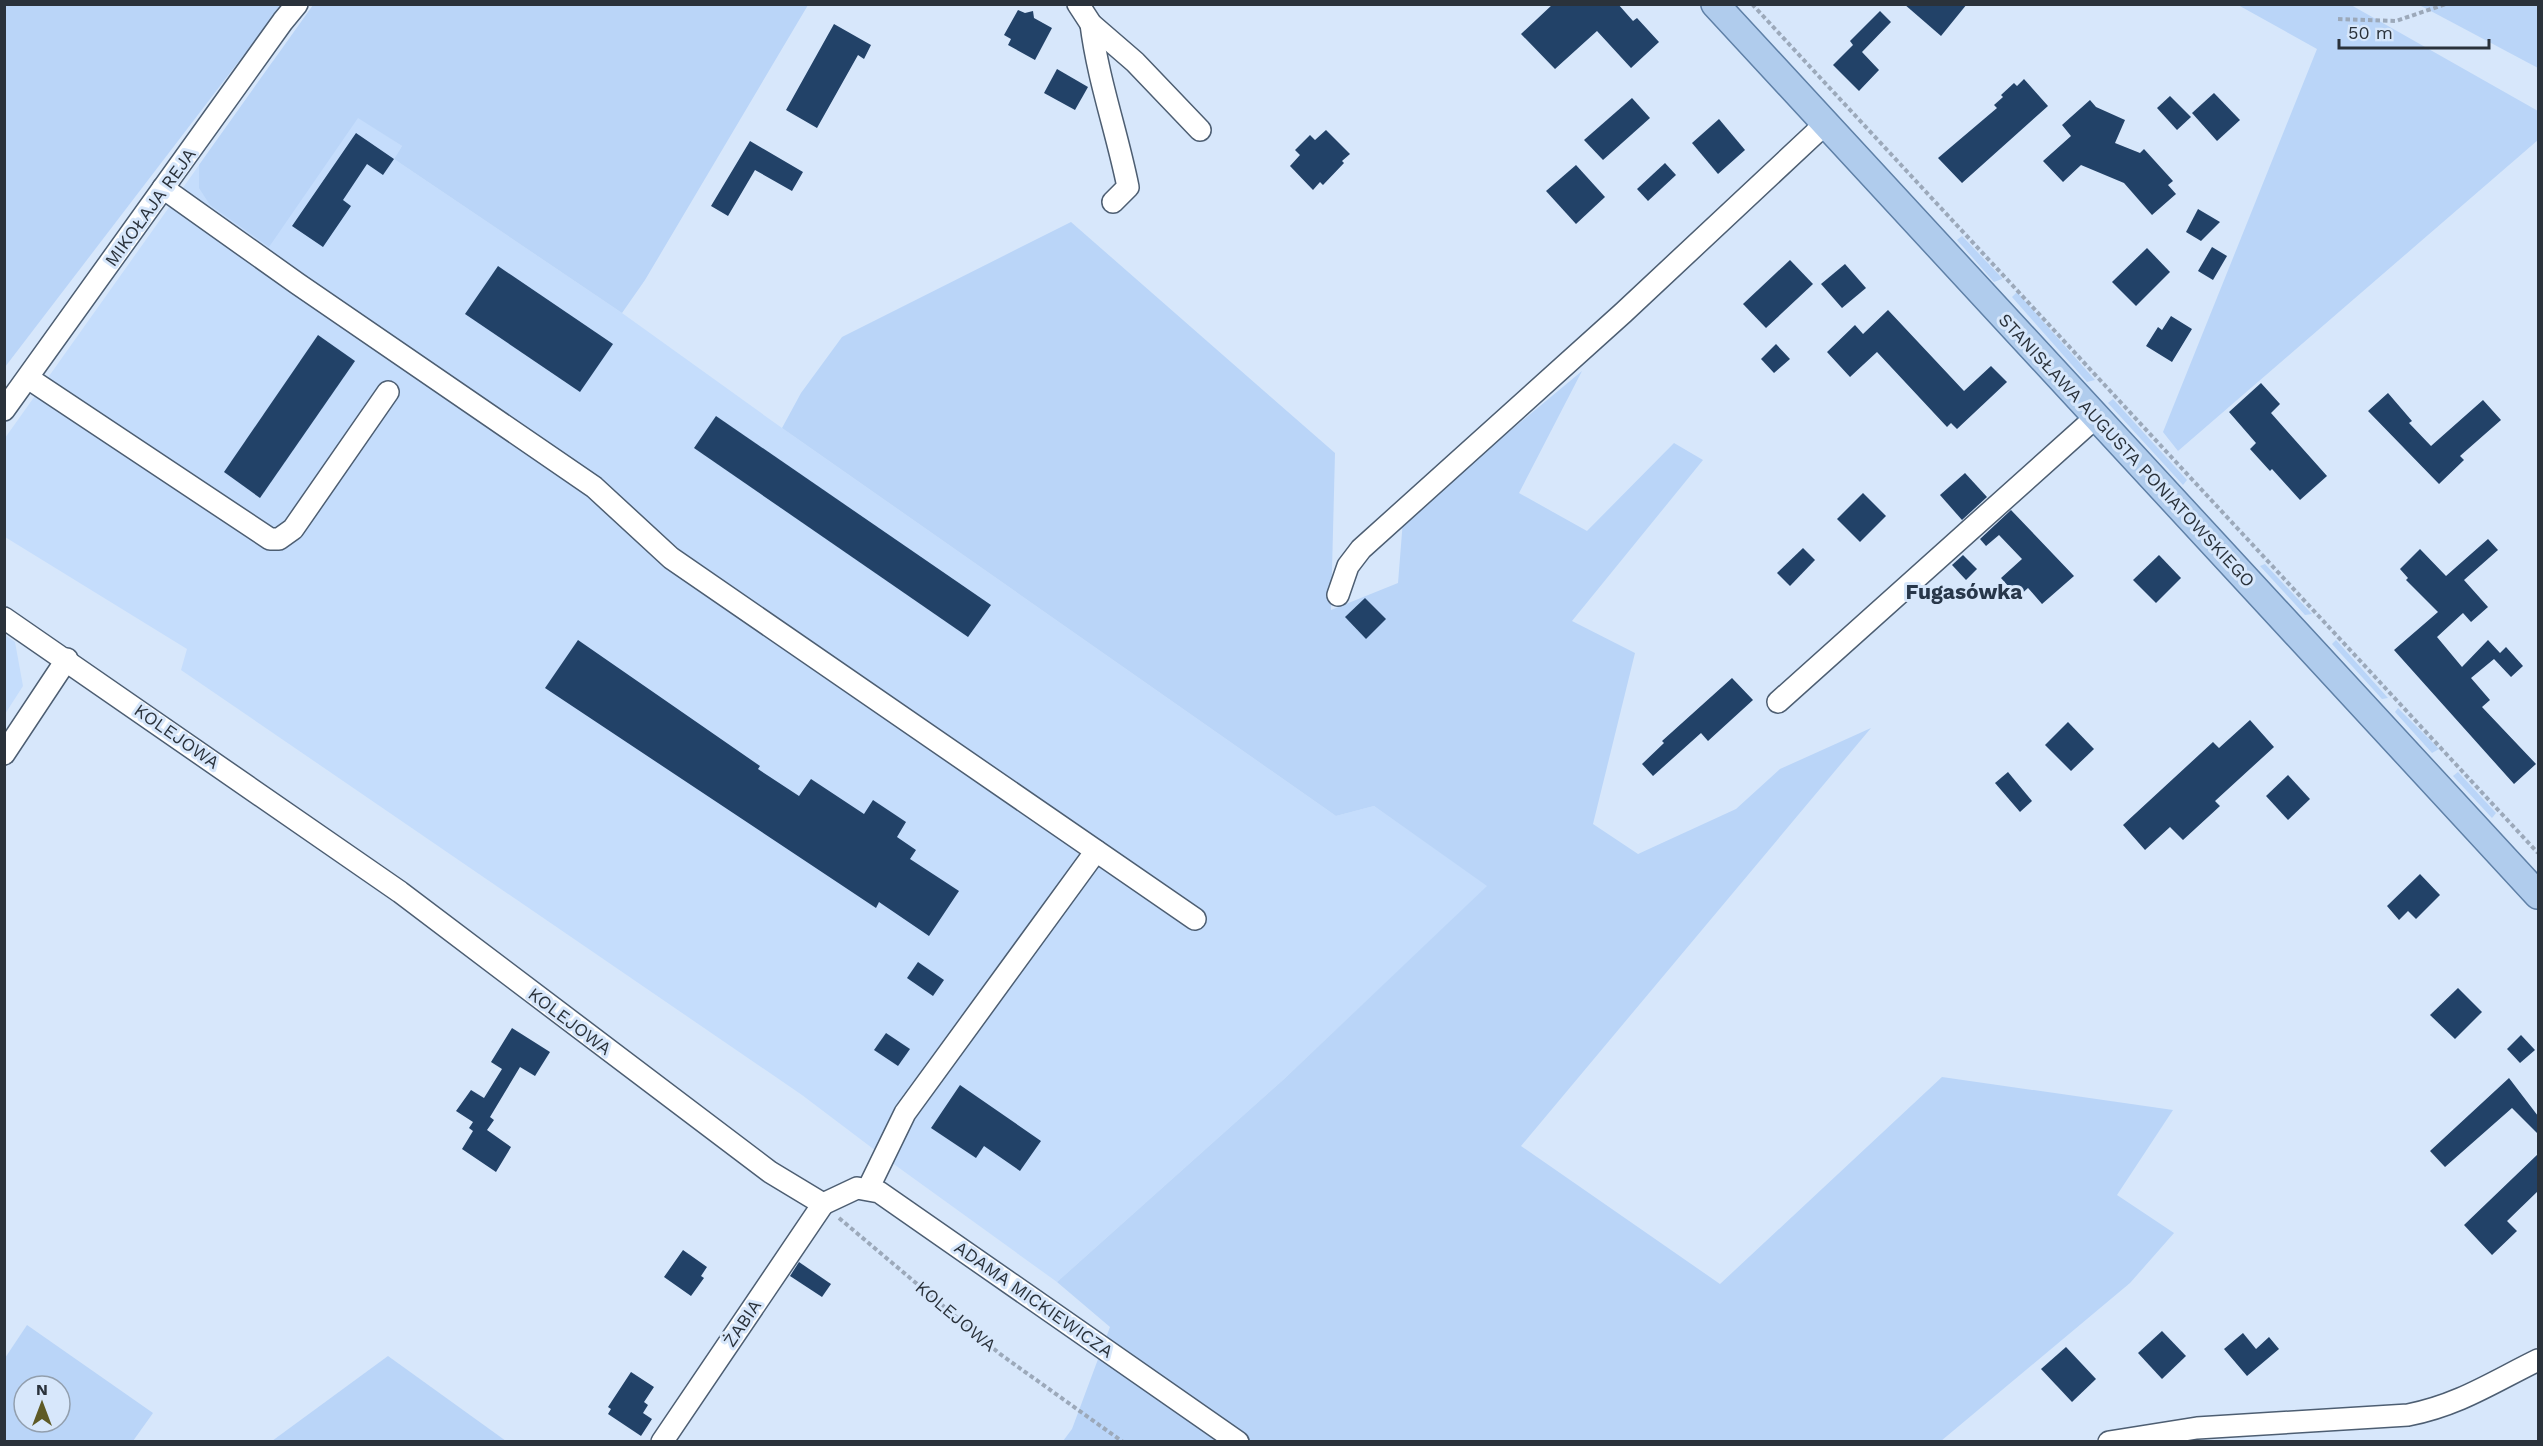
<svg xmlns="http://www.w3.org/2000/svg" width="2543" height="1446" viewBox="0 0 2543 1446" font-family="'Work Sans',sans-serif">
<rect width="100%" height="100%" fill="#d7e7fb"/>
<g fill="#c5ddfc">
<polygon points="273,61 402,146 394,159 622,313 782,428 1336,816 1374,806 1488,886 1283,1080 1057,1282 884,1157 802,1095 181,670 187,649 5,537 5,438"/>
<polygon points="5,635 15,642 23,686 5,714"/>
</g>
<g fill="#bad5f8" fill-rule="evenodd">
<polygon points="5,4 282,5 5,367 4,5"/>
<polygon points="313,5 313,4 808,5 645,280 622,313 394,159 402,146 358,118 269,247 210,205 199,188 199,165"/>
<polygon points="2238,5 2351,5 2538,111 2538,140 2178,451 2163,432 2317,49"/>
<polygon points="2419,5 2538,5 2538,68 2427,9"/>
<polygon points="1071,222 1335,453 1331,610 1398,583 1403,520 1582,371 1519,493 1587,531 1674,443 1703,460 1572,621 1635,653 1593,824 1638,854 1736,809 1780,769 1871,728 1521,1146 1720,1284 1942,1077 2173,1110 2117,1195 2174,1233 2130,1283 1941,1441 1063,1441 1072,1429 1110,1327 1057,1282 1283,1080 1487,886 1374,806 1336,816 782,428 801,393 842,337"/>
<polygon points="1962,236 2002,278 2002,279 1994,282 1957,240"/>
<polygon points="2017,292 2095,380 2087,382 2012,297"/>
<polygon points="2113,399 2187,480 2183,485 2108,403"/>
<polygon points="2265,564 2312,614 2305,615 2260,566"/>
<polygon points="2336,640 2388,698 2382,699 2332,644"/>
<polygon points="2398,708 2439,749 2432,753 2395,712"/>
<polygon points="2458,772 2496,813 2492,818 2453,776"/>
<path d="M27 1325 153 1413 133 1441H5V1358ZM24 1386H60V1422H24Z"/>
<polygon points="388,1356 506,1441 272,1441"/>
</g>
<g fill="#224268">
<polygon points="1553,4 1618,4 1633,21 1637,18 1659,42 1631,68 1597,31 1555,69 1521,34"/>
<polygon points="1904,4 1967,4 1941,36"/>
<polygon points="1018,10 1025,13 1033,11 1034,18 1052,28 1035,60 1008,45 1011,39 1004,35"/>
<polygon points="1880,11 1891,22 1862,52 1879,70 1859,91 1833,65 1853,45 1850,41"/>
<polygon points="834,24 871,45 864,59 858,55 817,128 786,110"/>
<polygon points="1057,69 1088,87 1075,110 1044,93"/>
<polygon points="2024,79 2048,106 1962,183 1938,158 1997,108 1994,105 2003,97 2001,95 2014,83 2017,86"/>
<polygon points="2214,93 2240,120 2217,141 2192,113"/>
<polygon points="2170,96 2191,117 2177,130 2157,108"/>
<polygon points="1632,98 1650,118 1603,160 1584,140"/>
<polygon points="2090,100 2096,107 2125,120 2115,143 2140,153 2144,149 2173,181 2168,185 2176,194 2152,215 2124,183 2081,165 2063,182 2043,161 2071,136 2062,125"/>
<polygon points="1719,119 1745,150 1718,174 1692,143"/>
<polygon points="1326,130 1350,154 1342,161 1344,163 1323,185 1320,182 1313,190 1290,166 1300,155 1295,150 1310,135 1315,140"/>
<polygon points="356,133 394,159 383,175 367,164 343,200 351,206 323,247 292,226"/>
<polygon points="750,141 803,172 792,191 755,170 728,216 711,206"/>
<polygon points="1665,163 1676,175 1648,201 1637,189"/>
<polygon points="1576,165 1605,197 1576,224 1546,191"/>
<polygon points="2198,209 2220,222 2201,241 2186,232"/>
<polygon points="2212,247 2227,256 2213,280 2198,271"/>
<polygon points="2147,248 2170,272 2136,306 2112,282"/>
<polygon points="1790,260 1813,284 1766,328 1743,304"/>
<polygon points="1845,264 1866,288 1842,308 1821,284"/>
<polygon points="498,266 613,344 580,392 465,314"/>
<polygon points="1888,310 1964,391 1991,366 2007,382 1957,429 1951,423 1947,427 1877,352 1850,377 1827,352 1855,325 1863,334"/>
<polygon points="2171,316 2192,329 2172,362 2146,346 2158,327 2162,330"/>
<polygon points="318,335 355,361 260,498 224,472"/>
<polygon points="1776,344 1790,359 1774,373 1761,359"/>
<polygon points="2261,383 2280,404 2271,413 2327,476 2300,500 2272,469 2270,471 2250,449 2256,443 2229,412"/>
<polygon points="2388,393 2412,421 2409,423 2431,446 2483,400 2501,420 2460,456 2464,460 2439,484 2368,411"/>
<polygon points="716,416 991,605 968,637 694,448"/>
<polygon points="1965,473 1987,497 1962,520 1940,495"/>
<polygon points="1863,493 1886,516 1860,542 1837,519"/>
<polygon points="2011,510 2074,576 2042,604 2028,588 2018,597 2001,578 2022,559 1999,535 1986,546 1980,539"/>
<polygon points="2488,539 2498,550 2464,580 2488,607 2471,622 2463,613 2437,637 2462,667 2488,640 2500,653 2506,647 2523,666 2511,677 2494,659 2471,678 2490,700 2482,707 2536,764 2514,784 2394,650 2438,612 2406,580 2408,578 2400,569 2420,549 2446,576"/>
<polygon points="1803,548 1815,560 1790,586 1777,573"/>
<polygon points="1963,555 1977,569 1966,580 1952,565"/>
<polygon points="2159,555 2181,578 2156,603 2133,580"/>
<polygon points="1365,598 1386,619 1366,639 1345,617"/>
<polygon points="578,640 760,766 758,769 799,796 811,779 864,814 873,800 906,822 897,837 916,850 910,859 959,891 929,936 879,902 876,908 545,688"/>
<polygon points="1732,678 1753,700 1708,741 1701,733 1653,776 1642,764 1664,743 1662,741"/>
<polygon points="2250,720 2274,747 2215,801 2220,806 2183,840 2170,827 2145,850 2123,825 2213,742 2219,748"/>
<polygon points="2068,722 2094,749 2071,771 2045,745"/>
<polygon points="2008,772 2032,801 2020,812 1995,783"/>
<polygon points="2288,775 2310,799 2288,820 2266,796"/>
<polygon points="2420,874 2440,895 2416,919 2408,911 2399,920 2387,906"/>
<polygon points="918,962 944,980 933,996 907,978"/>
<polygon points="2458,988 2482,1012 2455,1039 2430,1015"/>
<polygon points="512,1028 550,1052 535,1076 520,1067 490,1117 494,1120 487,1130 511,1147 496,1172 462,1149 473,1131 469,1128 473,1122 456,1111 471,1090 484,1098 502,1069 491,1062"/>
<polygon points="886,1033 910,1049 898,1066 874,1050"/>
<polygon points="2521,1035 2535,1050 2520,1063 2507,1049"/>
<polygon points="2509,1078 2538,1116 2538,1134 2512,1108 2445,1167 2430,1151"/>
<polygon points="960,1085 1041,1141 1020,1171 984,1146 976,1158 931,1128"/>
<polygon points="2538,1154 2538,1191 2507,1221 2517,1231 2492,1255 2464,1225"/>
<polygon points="683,1250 707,1267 701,1276 704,1278 691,1296 664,1277"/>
<polygon points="799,1262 831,1284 822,1297 790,1276"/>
<polygon points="2162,1331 2186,1356 2162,1379 2138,1353"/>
<polygon points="2243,1333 2256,1349 2269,1337 2279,1349 2247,1376 2224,1349"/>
<polygon points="2066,1347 2096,1379 2072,1402 2041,1369"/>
<polygon points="631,1372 654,1387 644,1402 648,1405 643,1413 652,1419 641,1436 608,1414 611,1409 608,1407"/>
</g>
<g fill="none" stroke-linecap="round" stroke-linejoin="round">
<defs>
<g id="minor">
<polyline points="1078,4 1091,24 1135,62 1200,130"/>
<path d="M1091 24C1098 80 1117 132 1128 187L1113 202"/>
<polyline points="163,188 298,284 594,487 671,558 1195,919"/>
<polyline points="28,378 270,539 279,539 293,529 388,392"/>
<polyline points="4,410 283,21 297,4"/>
<polyline points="1338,595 1348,566 1361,549 1623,313 1825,124"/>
<polyline points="4,618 400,892 770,1172 823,1204"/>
<polyline points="1778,702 2096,417"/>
<polyline points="4,754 67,659"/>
<polyline points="868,1189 905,1113 1096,851"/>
<polyline points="823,1204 857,1188 879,1192 1238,1442"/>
<polyline points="662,1442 823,1204"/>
<path d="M2109 1442 2197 1428 2408 1415C2459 1405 2493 1382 2538 1360"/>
</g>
<polyline id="major" points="1715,4 2538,895"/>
</defs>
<use href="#minor" stroke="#4d5e72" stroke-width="24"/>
<use href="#major" stroke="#5f80a7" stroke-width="30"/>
<g stroke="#9ca9ba" stroke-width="4" stroke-dasharray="4.5 3" stroke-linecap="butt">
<polyline points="1752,4 2538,853"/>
<polyline points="2338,19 2396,21 2446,4"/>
<polyline points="839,1218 1000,1354 1123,1442"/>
</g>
<use href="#minor" stroke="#fff" stroke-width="21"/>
<use href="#major" stroke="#b0cced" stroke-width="27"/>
</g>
<g text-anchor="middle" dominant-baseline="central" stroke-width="6" stroke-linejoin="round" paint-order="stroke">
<g font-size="18" fill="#2a323b" stroke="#d7e7fb">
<text transform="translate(150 207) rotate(-54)">MIKOŁAJA REJA</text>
<text transform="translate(2127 450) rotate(47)">STANISŁAWA AUGUSTA PONIATOWSKIEGO</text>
<text transform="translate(177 736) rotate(35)">KOLEJOWA</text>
<text transform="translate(570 1021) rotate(37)">KOLEJOWA</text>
<text transform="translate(1034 1299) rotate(35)">ADAMA MICKIEWICZA</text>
<text transform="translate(956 1316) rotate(40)">KOLEJOWA</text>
<text transform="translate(742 1323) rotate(-56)">ŻABIA</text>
</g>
<g font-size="21" font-weight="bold" fill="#28374a" stroke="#d7e7fb">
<text x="1964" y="591">Fugasówka</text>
</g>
</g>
<rect width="2543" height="1446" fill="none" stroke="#2a323b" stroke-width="12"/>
<g transform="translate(42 1404)"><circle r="28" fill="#d7e7fb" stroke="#929fae" stroke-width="1.5"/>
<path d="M0-4.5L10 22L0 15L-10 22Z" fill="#5e5a26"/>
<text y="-9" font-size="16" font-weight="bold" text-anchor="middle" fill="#2a323b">N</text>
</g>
<path d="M2339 39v9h150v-9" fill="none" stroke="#2a323b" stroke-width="3"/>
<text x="2348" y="39" font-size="18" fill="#2a323b" stroke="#d7e7fb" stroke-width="4.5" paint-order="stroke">50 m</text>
</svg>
